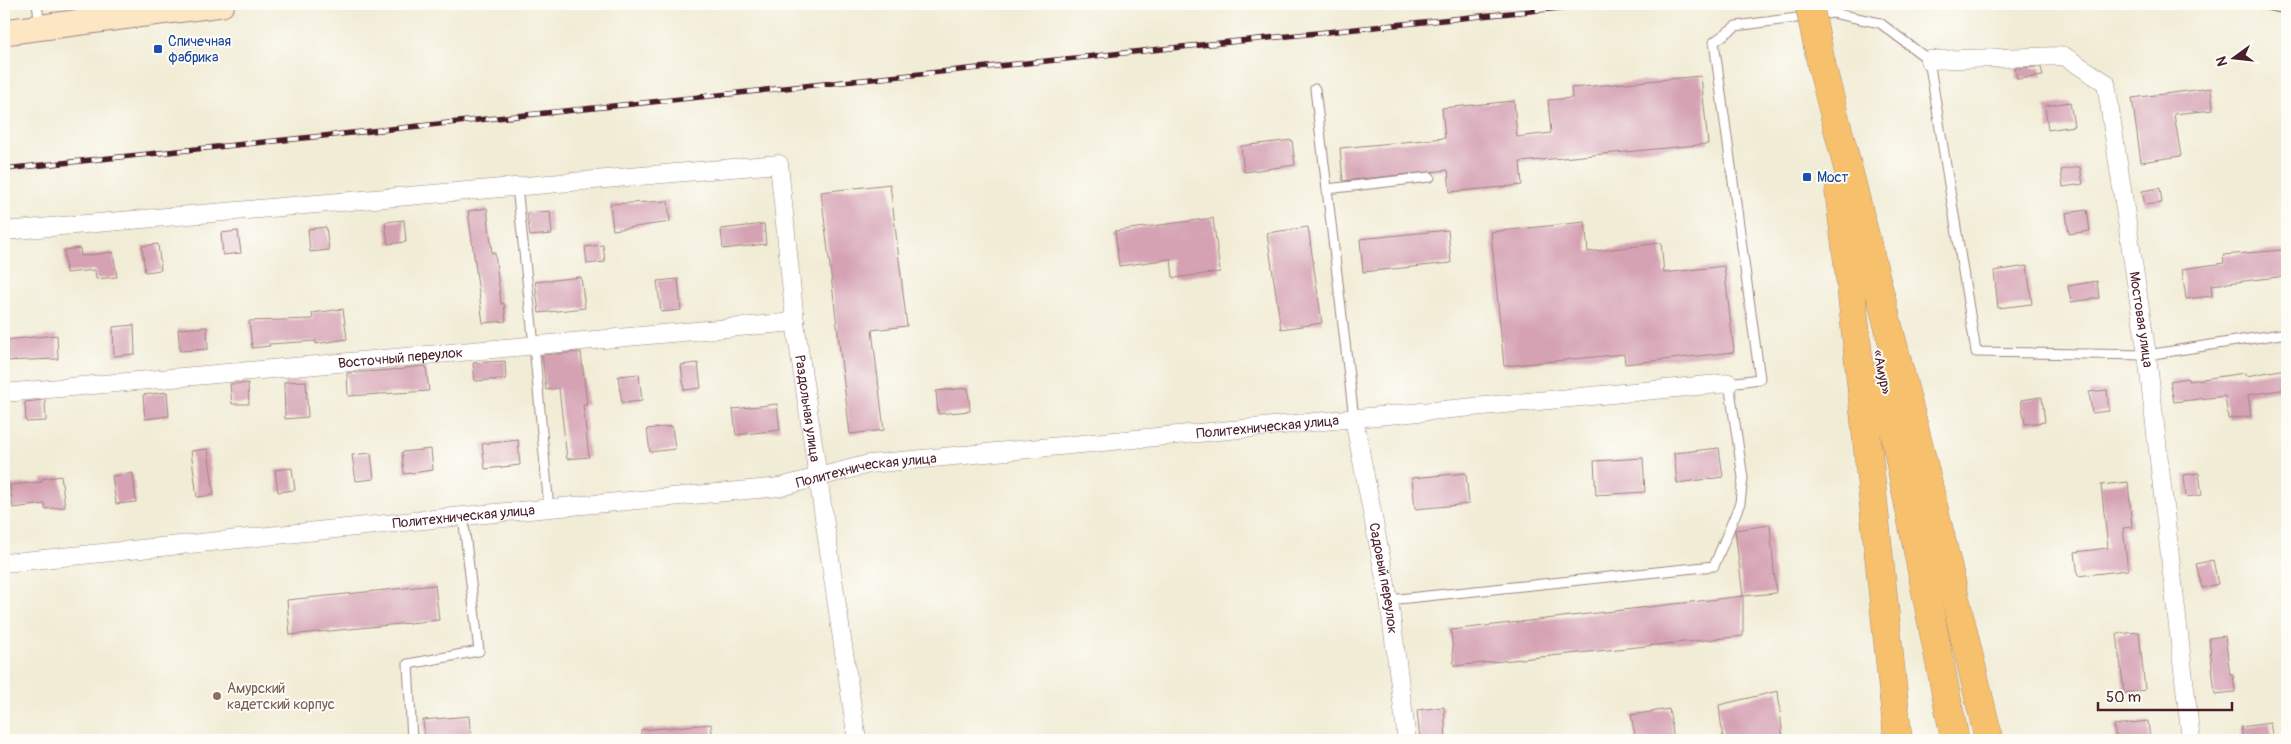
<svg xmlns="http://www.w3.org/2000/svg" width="2291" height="744" viewBox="0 0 2291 744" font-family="Pangolin,sans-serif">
<rect width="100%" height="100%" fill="#fdfcf7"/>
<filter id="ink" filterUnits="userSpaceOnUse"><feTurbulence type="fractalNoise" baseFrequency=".02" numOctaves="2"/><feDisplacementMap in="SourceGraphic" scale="10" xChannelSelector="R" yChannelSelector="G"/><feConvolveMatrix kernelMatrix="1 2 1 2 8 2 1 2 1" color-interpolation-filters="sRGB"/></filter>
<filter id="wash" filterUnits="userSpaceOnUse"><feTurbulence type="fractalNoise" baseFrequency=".0096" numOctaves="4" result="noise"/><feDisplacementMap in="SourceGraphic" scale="20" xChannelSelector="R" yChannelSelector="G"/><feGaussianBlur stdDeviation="1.12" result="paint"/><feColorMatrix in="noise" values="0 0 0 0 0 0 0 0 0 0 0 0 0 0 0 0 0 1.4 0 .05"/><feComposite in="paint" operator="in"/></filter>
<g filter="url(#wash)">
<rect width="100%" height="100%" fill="#f1ecd5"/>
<g id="blocks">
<g fill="#d5a2b4">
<polygon points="2041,67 2043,76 2017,79 2015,68"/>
<polygon points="1701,76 1708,144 1520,162 1522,185 1450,192 1448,170 1343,181 1340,148 1445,138 1442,108 1514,101 1517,137 1551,133 1548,100 1572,98 1571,88"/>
<polygon points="2211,88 2213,110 2174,114 2181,156 2141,162 2132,98"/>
<polygon points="2070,102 2074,126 2048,130 2045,106"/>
<polygon points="1292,140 1295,165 1244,172 1241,146"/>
<polygon points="2080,167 2083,184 2063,187 2061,170"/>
<polygon points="890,184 907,326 872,330 884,430 850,434 821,192"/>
<polygon points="2160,188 2162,203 2145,205 2142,191"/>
<polygon points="668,201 670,222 613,230 610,204"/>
<polygon points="487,208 492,253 495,253 501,304 504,303 506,321 483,323 468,211"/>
<polygon points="2087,210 2090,231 2069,234 2066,213"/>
<polygon points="550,211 552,234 530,236 527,213"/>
<polygon points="1213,218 1220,272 1173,278 1171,259 1119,266 1115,231"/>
<polygon points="404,220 406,242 388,244 385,222"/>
<polygon points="1585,222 1588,252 1661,243 1664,273 1724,266 1734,352 1625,364 1624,354 1504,366 1491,232"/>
<polygon points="764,224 766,244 723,249 721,229"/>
<polygon points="326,227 329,250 310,252 308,229"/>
<polygon points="1308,227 1322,323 1281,329 1267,233"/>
<polygon points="1448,230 1451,263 1363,272 1360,239"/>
<polygon points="238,231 241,253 223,255 221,233"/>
<polygon points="158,244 161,270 145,272 142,246"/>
<polygon points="603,245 605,262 587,264 585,247"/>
<polygon points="80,248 81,256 113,252 117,277 96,279 95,270 66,273 64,250"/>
<polygon points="2283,250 2286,276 2211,285 2212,296 2186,299 2182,269 2224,263 2223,255"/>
<polygon points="2027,266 2032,304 1998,308 1994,271"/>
<polygon points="581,277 585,308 539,313 535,282"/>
<polygon points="678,279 681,310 661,312 657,281"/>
<polygon points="2097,281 2099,298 2071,302 2068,286"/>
<polygon points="343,309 347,339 316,344 316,341 269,344 270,346 252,348 249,321 313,319 312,313"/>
<polygon points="134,325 135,354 114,356 113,327"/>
<polygon points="207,327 208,349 180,351 178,329"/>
<polygon points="57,335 58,359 4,361 4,340"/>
<polygon points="581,352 587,405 583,405 589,457 567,459 559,388 546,390 542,355"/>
<polygon points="505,361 506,379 475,381 473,363"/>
<polygon points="698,363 701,388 684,390 681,365"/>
<polygon points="426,366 429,391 348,396 347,373 405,369 405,368"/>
<polygon points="2287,369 2287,389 2248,395 2251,416 2228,419 2225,396 2174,402 2170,381 2188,378 2188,381 2245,373 2246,376"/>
<polygon points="639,374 642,401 622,403 618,376"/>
<polygon points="306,381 308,417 285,419 284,382"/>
<polygon points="248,383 249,404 232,404 230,384"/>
<polygon points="968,388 970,411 938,414 936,391"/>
<polygon points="2107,390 2109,411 2092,413 2089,392"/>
<polygon points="167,392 169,416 145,419 143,395"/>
<polygon points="2042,397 2045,422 2025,424 2021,400"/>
<polygon points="45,400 46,421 26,422 25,402"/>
<polygon points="777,404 780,430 736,435 733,409"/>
<polygon points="672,426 675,449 650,452 647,429"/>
<polygon points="518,440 520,465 485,469 482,444"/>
<polygon points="1719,448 1723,477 1677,483 1674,453"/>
<polygon points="208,449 214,495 197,497 191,451"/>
<polygon points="431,449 433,470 404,474 402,452"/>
<polygon points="371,453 374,479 356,481 352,455"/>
<polygon points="1643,458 1645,492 1596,495 1594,461"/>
<polygon points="292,468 295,490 278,492 275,470"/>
<polygon points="133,473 136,502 116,504 112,476"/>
<polygon points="1466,473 1469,504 1415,509 1412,478"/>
<polygon points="2199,473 2202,495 2186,497 2184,475"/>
<polygon points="61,476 65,507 45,509 45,504 13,508 10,485 42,482 42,479"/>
<polygon points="2128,482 2132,527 2123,528 2128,570 2078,576 2075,552 2108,548 2101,485"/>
<polygon points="1770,525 1776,593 1743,596 1735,530"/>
<polygon points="2213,560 2218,584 2202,588 2196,564"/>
<polygon points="435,585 439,620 290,635 287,600"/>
<polygon points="1743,596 1743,636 1454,666 1451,630"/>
<polygon points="2139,632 2145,690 2124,693 2117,634"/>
<polygon points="2225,636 2230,675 2233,675 2235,692 2215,694 2209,638"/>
<polygon points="1778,691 1783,740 1723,740 1719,705"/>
<polygon points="1444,707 1446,740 1420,740 1417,710"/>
<polygon points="1669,709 1674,739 1636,740 1631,715"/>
<polygon points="469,716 471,740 425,740 423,720"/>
<polygon points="2148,721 2150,740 2116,740 2114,725"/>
<polygon points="2270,723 2273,740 2243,740 2241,727"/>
<polygon points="711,724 713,740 641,740 641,730"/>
</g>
</g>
</g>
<g filter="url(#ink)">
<use href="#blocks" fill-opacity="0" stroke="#9e8680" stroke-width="1"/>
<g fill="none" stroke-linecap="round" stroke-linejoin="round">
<defs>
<g id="lane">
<polyline points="37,4 40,26"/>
<polyline points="1315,89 1327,189"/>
<polyline points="517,187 534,345 549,509"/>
<polyline points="1354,419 1327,189 1430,177"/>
<polyline points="1389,600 1714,566 1740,503 1743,478 1729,383 1760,379 1714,42 1736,26 1833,13 1880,23 1929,60 1976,352 2147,355 2287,333"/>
<polyline points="412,740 408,664 479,651 463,516"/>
</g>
<g id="street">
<path id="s1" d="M1929 60 2064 56 2106 83 2147 355 2191 740"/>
<path id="s2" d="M4 231 779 164 795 322 857 740"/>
<path id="s3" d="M4 393 795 322"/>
<path id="s4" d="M1354 419 1389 600 1407 740"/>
<path id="s5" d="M4 563 463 516 780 487 869 464 1729 383"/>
</g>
<polyline id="secondary" points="4,32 222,4"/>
<g id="highway">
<polyline points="1822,67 1920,450 1989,740"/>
<polyline points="1839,192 1851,287 1898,740"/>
<polyline points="1883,375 1955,740"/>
</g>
</defs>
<use href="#lane" stroke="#9e8680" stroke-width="11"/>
<use href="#street" stroke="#9e8680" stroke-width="19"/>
<use href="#secondary" stroke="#9e8680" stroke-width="27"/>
<use href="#highway" stroke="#9e8680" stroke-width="29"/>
<use href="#lane" stroke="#fff" stroke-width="9"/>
<use href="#street" stroke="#fff" stroke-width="18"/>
<use href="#secondary" stroke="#fce6c4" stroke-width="25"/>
<use href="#highway" stroke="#f7c06c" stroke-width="28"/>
<defs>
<g id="rail">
<polyline points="2250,4 2287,12"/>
<polyline points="4,169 1597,4"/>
</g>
</defs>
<use href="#rail" stroke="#4a1f2b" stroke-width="5.5"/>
<use href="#rail" stroke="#fdfcf7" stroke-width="4" stroke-dasharray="11" stroke-linecap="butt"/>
<defs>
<polyline id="highway-bridge" points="1809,4 1822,67"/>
</defs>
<use href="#highway-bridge" stroke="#9e8680" stroke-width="29" stroke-linecap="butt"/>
<use href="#highway-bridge" stroke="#f7c06c" stroke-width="28"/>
</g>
</g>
<g fill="#1a4fb4" stroke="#fdfcf7" stroke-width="2">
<rect x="153" y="44" width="10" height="10" rx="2.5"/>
<rect x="1802" y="172" width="10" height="10" rx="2.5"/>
</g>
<circle fill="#8d6e63" stroke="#fdfcf7" stroke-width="2" cx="217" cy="696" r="5"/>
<g text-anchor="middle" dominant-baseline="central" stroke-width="4" stroke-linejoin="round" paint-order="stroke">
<g font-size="14" fill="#164399" stroke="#fdfcf7" text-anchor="start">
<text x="168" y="41">Спичечная<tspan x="168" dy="16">фабрика</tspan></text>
<text x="1817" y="177">Мост</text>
</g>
<g font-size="14" fill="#4a1f2b" stroke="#fdfcf7">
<text stroke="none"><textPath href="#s1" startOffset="424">Мостовая улица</textPath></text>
<text stroke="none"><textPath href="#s3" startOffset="398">Восточный переулок</textPath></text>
<text transform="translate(1882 372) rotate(79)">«Амур»</text>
<text stroke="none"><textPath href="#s2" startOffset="1024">Раздольная улица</textPath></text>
<text stroke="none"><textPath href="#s5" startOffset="1272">Политехническая улица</textPath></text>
<text stroke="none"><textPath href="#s5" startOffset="868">Политехническая улица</textPath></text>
<text stroke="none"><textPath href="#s5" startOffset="462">Политехническая улица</textPath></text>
<text stroke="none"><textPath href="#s4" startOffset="162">Садовый переулок</textPath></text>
</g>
<g font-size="14" fill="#785e54" stroke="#fdfcf7" text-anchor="start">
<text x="227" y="688">Амурский<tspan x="227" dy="16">кадетский корпус</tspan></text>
</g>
</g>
<rect width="2291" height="744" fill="none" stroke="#fdfcf7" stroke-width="20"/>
<g transform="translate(2234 58) rotate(255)" stroke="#fdfcf7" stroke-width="4" paint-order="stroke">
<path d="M0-4L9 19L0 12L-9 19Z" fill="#4a1f2b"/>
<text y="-8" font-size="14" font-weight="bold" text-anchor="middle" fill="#4a1f2b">N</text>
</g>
<path d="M2098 702v8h134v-8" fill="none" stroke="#4a1f2b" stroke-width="2.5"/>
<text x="2106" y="702" font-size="15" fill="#4a1f2b" stroke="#fdfcf7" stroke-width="4" paint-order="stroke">50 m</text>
</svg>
